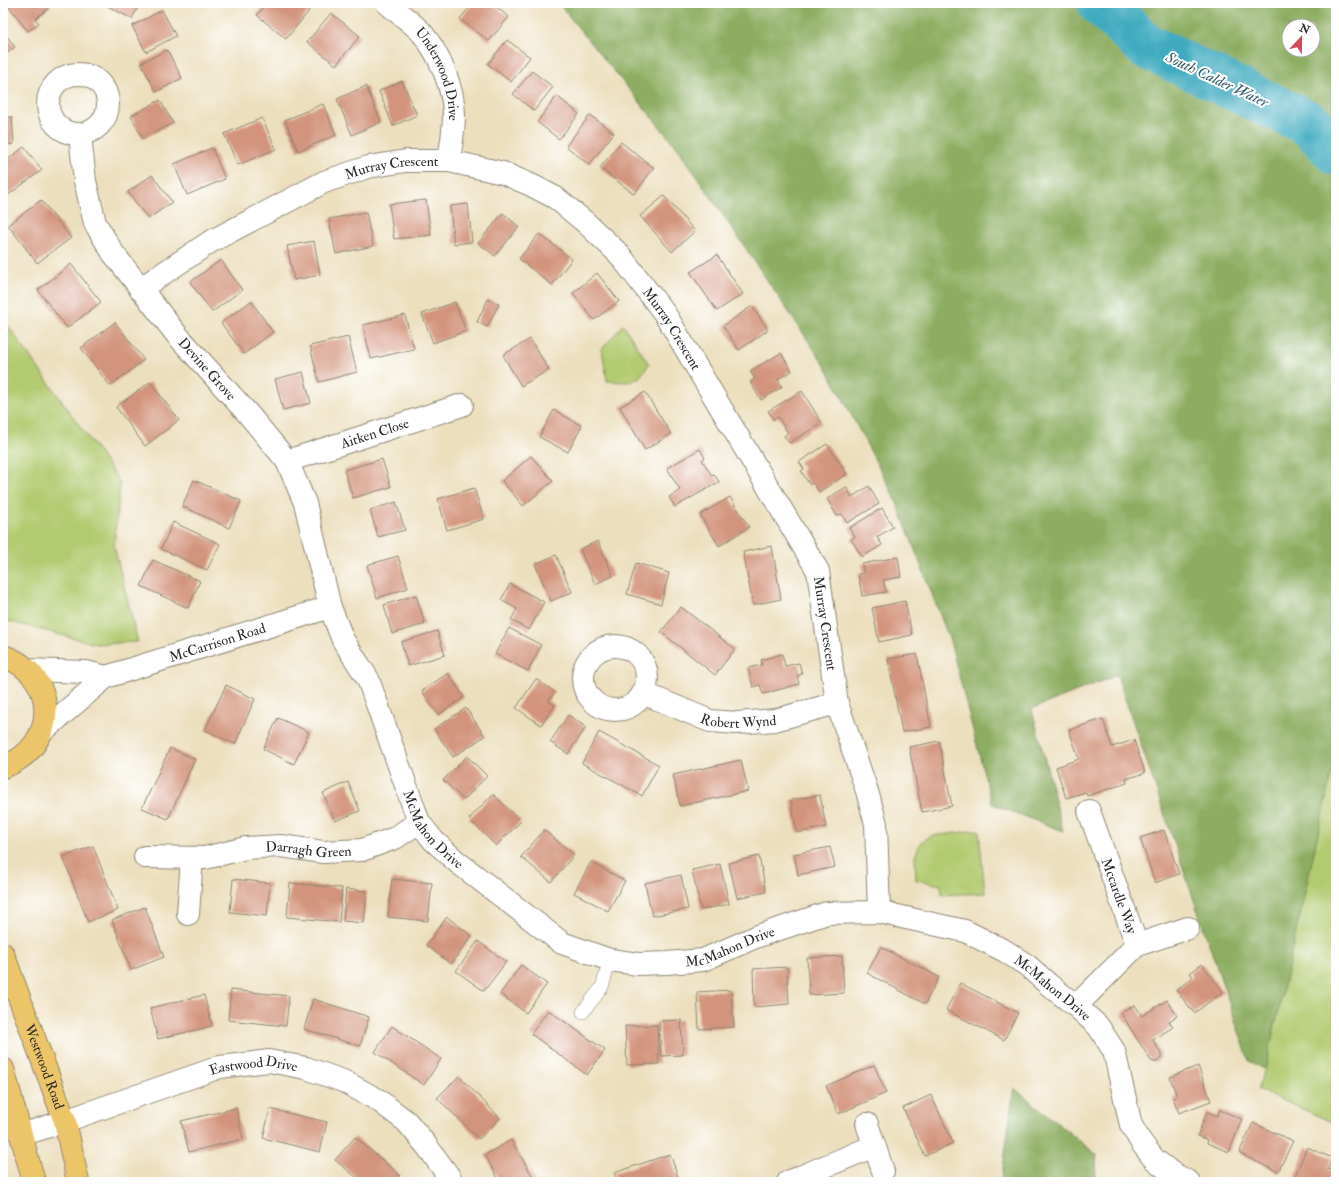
<svg xmlns="http://www.w3.org/2000/svg" width="1339" height="1185" viewBox="0 0 1339 1185" font-family="'IM FELL Double Pica',serif">
<rect width="100%" height="100%" fill="#fff"/>
<filter id="ink" filterUnits="userSpaceOnUse"><feTurbulence type="fractalNoise" baseFrequency=".025" numOctaves="2"/><feDisplacementMap in="SourceGraphic" scale="8" xChannelSelector="R" yChannelSelector="G"/><feConvolveMatrix kernelMatrix="1 2 1 2 8 2 1 2 1" color-interpolation-filters="sRGB"/></filter>
<filter id="wash" filterUnits="userSpaceOnUse"><feTurbulence type="fractalNoise" baseFrequency=".012" numOctaves="4" result="noise"/><feDisplacementMap in="SourceGraphic" scale="16" xChannelSelector="R" yChannelSelector="G"/><feGaussianBlur stdDeviation="0.9" result="paint"/><feColorMatrix in="noise" values="0 0 0 0 0 0 0 0 0 0 0 0 0 0 0 0 0 1.4 0 .05"/><feComposite in="paint" operator="in"/></filter>
<g filter="url(#wash)">
<rect width="100%" height="100%" fill="#ecdfbd"/>
<g fill="#b2ca6f" stroke="#6e7a4d">
<polygon points="3,319 120,482 114,546 138,642 96,644 3,620"/>
<path d="M623 325 649 364C636 386 630 382 607 381L602 349Z"/>
<polygon points="1336,753 1336,1124 1257,1089 1265,1070"/>
<polygon points="979,830 985,893 942,895 941,885 916,880 915,856 921,842 931,836"/>
</g>
<g fill="#8dae62" stroke="#5c6c46" fill-rule="evenodd">
<path d="M558 3H1336V753L1265 1070 1249 1061 1117 675 1032 709 1063 831 992 804 950 641 895 498 826 367 679 150ZM1289 26H1313V50H1289Z"/>
<polygon points="1014,1088 1097,1155 1095,1182 1001,1182"/>
</g>
<g fill="none" stroke-linecap="round" stroke-linejoin="round">
<polyline stroke="#40abc0" stroke-width="46" points="1100,3 1146,46 1310,124 1336,152"/>
</g>
<g id="blocks">
<g fill="#d3947d">
<polygon points="6,3 46,3 50,7 35,19 39,23 28,31"/>
<polygon points="102,3 140,3 132,19"/>
<polygon points="266,3 299,3 309,11 286,39 257,15"/>
<polygon points="473,3 491,3 509,17 489,41 460,19"/>
<polygon points="162,10 176,36 146,52 132,26"/>
<polygon points="331,13 360,36 336,65 307,42"/>
<polygon points="3,31 15,47 3,56"/>
<polygon points="507,40 530,57 511,82 488,64"/>
<polygon points="167,50 182,78 156,92 141,63"/>
<polygon points="532,71 553,87 534,111 513,94"/>
<polygon points="402,81 417,115 393,126 379,91"/>
<polygon points="366,86 381,122 352,135 337,99"/>
<polygon points="557,96 579,114 559,139 537,122"/>
<polygon points="160,100 173,123 143,139 131,116"/>
<polygon points="323,104 336,135 298,151 285,120"/>
<polygon points="590,115 614,133 589,165 566,146"/>
<polygon points="3,117 12,117 14,144 3,145"/>
<polygon points="262,118 276,149 238,165 224,134"/>
<polygon points="621,142 654,168 634,194 600,168"/>
<polygon points="24,147 42,170 4,198 3,163"/>
<polygon points="212,148 225,179 187,195 174,164"/>
<polygon points="152,175 172,202 148,219 128,192"/>
<polygon points="664,196 695,231 672,252 640,216"/>
<polygon points="41,200 71,238 37,263 8,225"/>
<polygon points="426,200 431,235 394,239 389,204"/>
<polygon points="468,204 472,242 454,244 450,206"/>
<polygon points="366,212 373,246 336,254 329,219"/>
<polygon points="503,213 519,227 495,256 478,243"/>
<polygon points="539,234 572,259 552,285 519,259"/>
<polygon points="314,241 320,275 294,280 287,246"/>
<polygon points="717,255 743,294 717,311 690,272"/>
<polygon points="221,260 242,290 212,312 190,282"/>
<polygon points="71,264 101,302 67,328 38,290"/>
<polygon points="597,273 619,301 594,320 573,293"/>
<polygon points="488,299 499,304 487,327 477,322"/>
<polygon points="251,301 273,332 244,354 221,323"/>
<polygon points="455,302 466,331 433,343 422,314"/>
<polygon points="752,306 768,330 739,350 723,326"/>
<polygon points="405,315 414,349 371,359 363,325"/>
<polygon points="115,322 144,360 110,386 81,348"/>
<polygon points="348,337 357,372 319,382 310,346"/>
<polygon points="530,339 549,370 521,386 503,355"/>
<polygon points="781,353 792,371 778,379 782,387 761,400 750,382 755,379 750,371"/>
<polygon points="303,372 311,403 283,410 275,379"/>
<polygon points="150,382 179,420 145,446 116,407"/>
<polygon points="802,391 822,423 789,443 784,436 788,433 778,417 773,419 768,411"/>
<polygon points="645,392 671,434 645,450 620,407"/>
<polygon points="554,410 582,426 568,452 539,437"/>
<polygon points="827,444 847,474 819,492 813,483 810,485 806,479 801,471 804,469 799,462"/>
<polygon points="700,449 705,458 702,460 706,466 712,476 714,474 719,482 675,507 669,497 680,490 667,468"/>
<polygon points="531,456 553,481 523,506 502,481"/>
<polygon points="382,459 391,487 353,498 344,470"/>
<polygon points="194,480 241,501 229,528 182,506"/>
<polygon points="869,486 879,504 847,523 842,514 837,516 827,499 846,487 852,497"/>
<polygon points="474,488 484,519 447,530 438,499"/>
<polygon points="730,497 749,527 719,546 700,515"/>
<polygon points="396,502 405,530 378,537 370,510"/>
<polygon points="882,508 893,527 877,537 882,545 862,557 851,539 855,537 849,528"/>
<polygon points="173,522 220,544 207,570 161,549"/>
<polygon points="598,541 613,576 595,584 580,549"/>
<polygon points="772,546 781,599 753,605 743,552"/>
<polygon points="556,555 572,592 551,601 535,564"/>
<polygon points="398,556 408,588 377,598 367,565"/>
<polygon points="898,557 901,577 883,580 886,592 862,596 858,574 864,573 862,564"/>
<polygon points="153,560 200,581 188,608 141,586"/>
<polygon points="636,563 669,573 661,604 627,594"/>
<polygon points="510,584 544,602 529,630 511,620 517,609 501,600"/>
<polygon points="416,595 425,624 392,634 384,605"/>
<polygon points="905,601 912,635 879,642 872,608"/>
<polygon points="681,607 735,649 715,675 661,632"/>
<polygon points="509,628 541,645 528,671 495,654"/>
<polygon points="437,631 445,655 408,666 401,642"/>
<polygon points="782,654 785,666 799,663 802,674 797,676 799,684 763,694 760,685 753,687 748,668 762,665 761,660"/>
<polygon points="917,654 931,727 902,732 888,659"/>
<polygon points="448,673 464,697 438,715 422,691"/>
<polygon points="536,679 555,692 548,701 555,705 541,725 516,708"/>
<polygon points="226,685 255,699 235,744 205,730"/>
<polygon points="466,708 485,736 453,757 434,729"/>
<polygon points="568,715 586,727 568,754 550,742"/>
<polygon points="278,718 309,732 294,764 263,749"/>
<polygon points="1103,719 1112,747 1134,740 1145,773 1126,779 1127,783 1087,796 1086,792 1066,798 1056,767 1079,759 1069,730"/>
<polygon points="599,732 659,765 642,796 582,763"/>
<polygon points="939,741 952,806 922,812 909,747"/>
<polygon points="170,748 195,759 168,819 142,808"/>
<polygon points="467,756 487,776 464,800 443,780"/>
<polygon points="741,760 748,791 680,806 673,775"/>
<polygon points="348,782 360,811 335,821 323,793"/>
<polygon points="493,794 521,821 496,846 469,819"/>
<polygon points="820,795 826,827 797,833 791,800"/>
<polygon points="544,830 574,855 551,882 521,857"/>
<polygon points="1164,830 1179,874 1155,883 1140,838"/>
<polygon points="93,846 118,910 88,922 63,857"/>
<polygon points="830,847 835,867 798,875 794,854"/>
<polygon points="759,856 766,892 737,898 729,863"/>
<polygon points="591,862 625,881 608,911 574,893"/>
<polygon points="720,864 729,904 701,910 692,870"/>
<polygon points="681,875 688,909 652,916 645,883"/>
<polygon points="233,879 270,883 267,916 230,912"/>
<polygon points="392,879 432,883 428,921 388,917"/>
<polygon points="290,883 342,888 339,922 287,917"/>
<polygon points="346,889 367,891 364,923 343,921"/>
<polygon points="145,907 164,957 131,970 112,920"/>
<polygon points="447,917 472,936 451,964 426,945"/>
<polygon points="478,941 506,962 484,991 456,971"/>
<polygon points="881,947 939,977 925,1004 867,973"/>
<polygon points="842,956 844,993 809,995 807,958"/>
<polygon points="1202,964 1223,992 1194,1013 1176,990 1193,977 1190,973"/>
<polygon points="521,965 547,984 526,1013 500,994"/>
<polygon points="787,967 789,1004 754,1007 753,969"/>
<polygon points="960,983 1018,1013 1004,1040 946,1010"/>
<polygon points="231,990 289,996 286,1026 228,1020"/>
<polygon points="731,990 734,1027 699,1029 697,992"/>
<polygon points="204,995 212,1026 158,1039 150,1008"/>
<polygon points="313,999 369,1017 360,1046 304,1029"/>
<polygon points="1167,1000 1177,1016 1169,1021 1173,1027 1153,1040 1161,1054 1161,1058 1157,1062 1154,1062 1151,1061 1121,1013 1135,1005 1142,1016"/>
<polygon points="548,1010 605,1050 587,1075 531,1034"/>
<polygon points="681,1020 683,1055 661,1056 659,1021"/>
<polygon points="657,1025 659,1064 627,1065 625,1026"/>
<polygon points="392,1026 441,1059 424,1085 375,1052"/>
<polygon points="874,1065 886,1093 838,1114 826,1086"/>
<polygon points="1198,1066 1211,1101 1179,1113 1173,1098 1177,1097 1170,1077"/>
<polygon points="459,1076 500,1118 479,1139 437,1098"/>
<polygon points="931,1095 953,1143 925,1156 903,1108"/>
<polygon points="236,1108 243,1139 189,1152 181,1121"/>
<polygon points="270,1109 327,1122 320,1152 263,1138"/>
<polygon points="1220,1110 1242,1119 1229,1152 1207,1143 1208,1140 1197,1136 1207,1112 1217,1116"/>
<polygon points="1253,1123 1293,1141 1278,1172 1239,1153"/>
<polygon points="355,1137 400,1175 394,1182 362,1182 335,1160"/>
<polygon points="511,1140 526,1165 536,1182 500,1182 499,1180 485,1155"/>
<polygon points="1307,1147 1332,1158 1328,1169 1336,1173 1336,1182 1306,1182 1295,1176"/>
<polygon points="670,1154 680,1182 618,1182 614,1173"/>
</g>
</g>
</g>
<g filter="url(#ink)">
<use href="#blocks" fill-opacity="0" stroke="#8c8574" stroke-width="1"/>
<g fill="none" stroke-linecap="round" stroke-linejoin="round">
<defs>
<polyline id="lane" points="583,1012 602,987 610,960"/>
<g id="street">
<path id="s1" d="M387 3C398 13 412 22 422 33 439 53 454 89 454 115 454 130 451 146 449 161"/>
<circle cx="78" cy="104" r="30"/>
<path id="s2" d="M80 135 85 181 95 223 113 253 177 335 249 415 287 461 305 503 330 607 343 640 368 679 419 822 433 840 456 861 562 943 610 960 638 964 667 963 703 960 758 936 827 913 879 912 965 931 1005 951 1028 966 1048 984 1076 1006 1098 1026 1114 1051 1131 1125 1141 1142 1154 1159 1172 1173 1189 1182"/>
<path id="s3" d="M140 289 210 242 324 182 368 167 406 161H449L503 173 531 185 556 198 585 222 619 254 665 314 818 571 837 703 867 791 876 824 879 912"/>
<path id="s4" d="M287 461 462 405"/>
<circle cx="615" cy="678" r="32"/>
<polyline points="28,670 86,672 106,677"/>
<path id="s5" d="M643 693 710 721 737 723 775 720 837 703"/>
<path id="s6" d="M42 732 106 677 330 607"/>
<path id="s7" d="M145 857 205 858 246 848 281 846 323 852 362 850 395 838 419 822"/>
<polyline points="188,914 192,858"/>
<polyline points="1137,945 1188,928"/>
<polyline points="1076,1006 1137,945 1089,811"/>
<polyline points="867,1124 883,1171"/>
<path id="s8" d="M21 1135 65 1121 220 1067 269 1061 306 1068 343 1081 378 1100 407 1122 426 1145 448 1175 452 1182"/>
<polyline points="788,1182 874,1146"/>
</g>
<g id="primary">
<path d="M3 656C60 675 59 747 3 767"/>
<path id="s9" d="M3 954 65 1121 78 1182"/>
<polyline points="3,1069 34,1182"/>
</g>
</defs>
<use href="#lane" stroke="#8c8574" stroke-width="14"/>
<use href="#street" stroke="#8c8574" stroke-width="24"/>
<use href="#primary" stroke="#8c8574" stroke-width="24"/>
<use href="#lane" stroke="#fff" stroke-width="13"/>
<use href="#street" stroke="#fff" stroke-width="22"/>
<use href="#primary" stroke="#edc569" stroke-width="22"/>
</g>
</g>
<g text-anchor="middle" dominant-baseline="central" stroke-width="4" stroke-linejoin="round" paint-order="stroke">
<g font-size="14" fill="#2b2b2b" stroke="#fff">
<text stroke="none"><textPath href="#s1" startOffset="91">Underwood Drive</textPath></text>
<text stroke="none"><textPath href="#s3" startOffset="283">Murray Crescent</textPath></text>
<text stroke="none"><textPath href="#s3" startOffset="631">Murray Crescent</textPath></text>
<text stroke="none"><textPath href="#s2" startOffset="274">Devine Grove</textPath></text>
<text stroke="none"><textPath href="#s4" startOffset="92">Aitken Close</textPath></text>
<text stroke="none"><textPath href="#s3" startOffset="967">Murray Crescent</textPath></text>
<text stroke="none"><textPath href="#s6" startOffset="201">McCarrison Road</textPath></text>
<text stroke="none"><textPath href="#s5" startOffset="101">Robert Wynd</textPath></text>
<text stroke="none"><textPath href="#s2" startOffset="796">McMahon Drive</textPath></text>
<text stroke="none"><textPath href="#s7" startOffset="165">Darragh Green</textPath></text>
<text transform="translate(1119 896) rotate(70)">Mccardle Way</text>
<text stroke="none"><textPath href="#s2" startOffset="1144">McMahon Drive</textPath></text>
<text stroke="none"><textPath href="#s2" startOffset="1492">McMahon Drive</textPath></text>
<text stroke="none"><textPath href="#s9" startOffset="120">Westwood Road</textPath></text>
<text stroke="none"><textPath href="#s8" startOffset="244">Eastwood Drive</textPath></text>
</g>
<g font-size="15" font-style="italic" fill="#335e67" stroke="#fff">
<text transform="translate(1217 80) rotate(25)">South Calder Water</text>
</g>
</g>
<rect width="1339" height="1185" fill="none" stroke="#fff" stroke-width="16"/>
<g transform="translate(1301 38) rotate(22)"><circle r="19" fill="#ffffff" stroke="#aaaaaa"/>
<path d="M0-3L7 15L0 10L-7 15Z" fill="#d1495b"/>
<text y="-6" font-size="11" font-weight="bold" text-anchor="middle" fill="#2b2b2b">N</text>
</g>
</svg>
